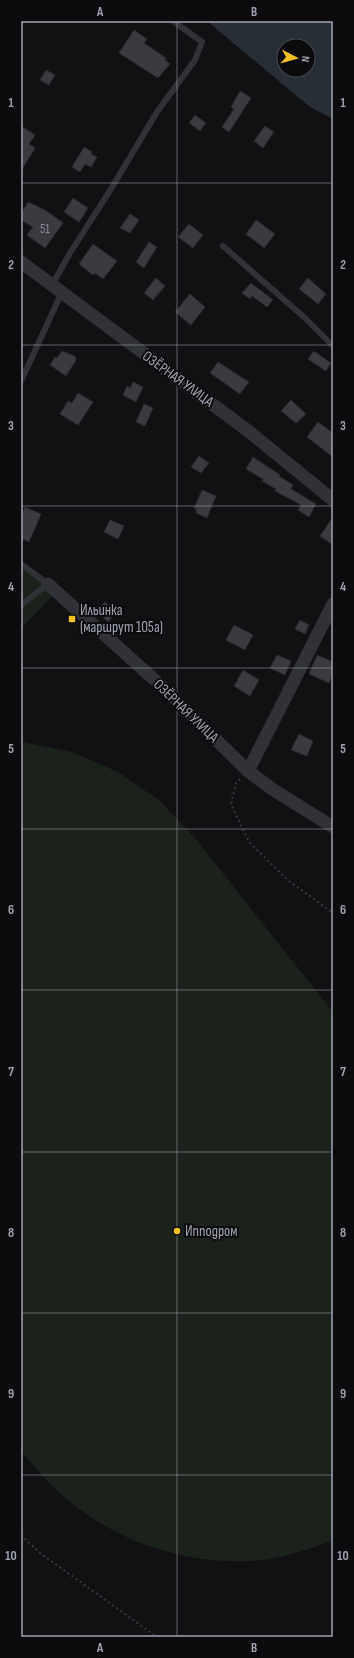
<svg xmlns="http://www.w3.org/2000/svg" width="354" height="1658" viewBox="0 0 354 1658" font-family="'Sofia Sans Condensed',sans-serif">
<rect width="100%" height="100%" fill="#111012"/>
<g fill="#1b221c">
<polygon points="21,566 57,591 21,629"/>
<path d="M21 742 72 752 118 772 160 801 195 838 333 1012V1540C308 1550 281 1559 254 1561 195 1564 137 1549 88 1515 81 1510 73 1505 66 1499 50 1485 35 1468 21 1451Z"/>
</g>
<path fill="#272e36" fill-rule="evenodd" d="M207 21H333V119L310 107ZM284 46H308V70H284Z"/>
<g fill="#3a3a3f" stroke="#2b2a2e">
<polygon points="134,30 147,39 144,43 166,58 165,60 170,64 158,78 119,53"/>
<polygon points="46,70 55,75 49,85 40,80"/>
<polygon points="240,91 251,98 229,132 222,127 234,109 231,107"/>
<polygon points="195,115 206,123 200,131 189,123"/>
<polygon points="21,126 35,135 29,144 35,148 21,171"/>
<polygon points="265,126 274,132 263,148 254,141"/>
<polygon points="84,147 92,152 91,154 97,157 91,167 85,164 80,172 72,167"/>
<polygon points="73,198 88,208 79,222 64,212"/>
<polygon points="28,202 45,210 63,223 45,248 27,235 33,227 21,220 21,214"/>
<polygon points="130,214 139,220 130,233 120,228"/>
<polygon points="256,220 275,234 264,248 246,234"/>
<polygon points="189,224 203,235 193,248 178,237"/>
<polygon points="149,242 157,247 144,268 136,262"/>
<polygon points="93,244 117,261 103,279 95,273 93,275 79,264"/>
<polygon points="156,278 165,286 153,300 144,293"/>
<polygon points="308,278 326,294 318,304 299,289"/>
<polygon points="251,283 273,300 267,307 252,296 250,299 242,293"/>
<polygon points="190,294 205,307 191,325 175,312"/>
<polygon points="62,351 75,356 76,360 66,376 50,365 55,357 57,358"/>
<polygon points="314,351 331,363 326,371 308,359"/>
<polygon points="218,362 249,382 240,394 210,373"/>
<polygon points="133,382 143,387 136,402 123,395 127,386 130,388"/>
<polygon points="78,393 93,402 78,425 60,414 68,401 72,403"/>
<polygon points="291,400 306,414 296,423 281,411"/>
<polygon points="144,404 153,408 145,426 136,422"/>
<polygon points="318,422 333,433 333,457 307,437"/>
<polygon points="199,456 209,463 201,473 191,467"/>
<polygon points="253,457 280,475 279,476 293,485 291,489 316,504 309,517 298,510 301,505 275,491 276,489 262,481 263,479 246,469"/>
<polygon points="202,490 216,496 207,518 196,513 197,510 194,508"/>
<polygon points="25,507 41,514 29,542 21,538 21,515"/>
<polygon points="333,517 333,545 320,536"/>
<polygon points="110,520 124,526 118,539 104,532"/>
<polygon points="105,602 116,612 108,622 97,611"/>
<polygon points="300,620 309,625 305,634 295,629"/>
<polygon points="234,625 253,635 245,650 226,640"/>
<polygon points="277,655 291,661 285,675 270,668"/>
<polygon points="317,655 333,662 333,673 329,683 309,674"/>
<polygon points="243,670 259,680 250,696 234,686"/>
<polygon points="299,734 313,741 307,756 291,750"/>
</g>
<g fill="none" stroke-linecap="round" stroke-linejoin="round">
<g stroke="#37393e" stroke-width="2" stroke-dasharray="2 3" stroke-linecap="butt">
<polyline points="240,779 236,783 231,804 249,842 289,881 333,913"/>
<polyline points="21,1535 40,1553 157,1637"/>
</g>
<g stroke="#313237" stroke-width="6">
<polyline points="223,246 306,319 333,346"/>
<polyline points="52,285 70,253 111,189 157,112 195,60 202,42 173,21"/>
<polyline points="21,381 62,292"/>
<polyline points="21,564 48,584 21,605"/>
</g>
<g stroke="#313237" stroke-width="13">
<polyline points="21,262 247,430 333,500"/>
<polyline points="48,584 157,682 248,771 272,789 333,827"/>
<polyline points="248,771 333,604"/>
</g>
</g>
<path fill="none" stroke="#a1a5b3" stroke-width="1" stroke-opacity="0.55" d="M177 21V1637M21 183H333M21 345H333M21 506H333M21 668H333M21 829H333M21 990H333M21 1152H333M21 1313H333M21 1475H333"/>
<g fill="#f6c124" stroke="#0c0b0d" stroke-width="1.5">
<rect x="68" y="615" width="8" height="8" rx="2"/>
<circle cx="177" cy="1231" r="4"/>
</g>
<g text-anchor="middle" dominant-baseline="central" stroke-width="4" stroke-linejoin="round" paint-order="stroke">
<g font-size="13" fill="#878a96">
<text x="45" y="229">51</text>
</g>
<g font-size="15" fill="#a1a5b3" stroke="#0c0b0d">
<text transform="translate(178 379) rotate(36)">ОЗЁРНАЯ УЛИЦА</text>
<text transform="translate(186 711) rotate(44)">ОЗЁРНАЯ УЛИЦА</text>
</g>
<g font-size="15" fill="#a1a5b3" stroke="#0c0b0d" text-anchor="start">
<text x="80" y="610">Ильинка<tspan x="80" dy="17">(маршрут 105а)</tspan></text>
<text x="185" y="1231">Ипподром</text>
</g>
</g>
<rect width="354" height="1658" fill="none" stroke="#0c0b0d" stroke-width="44"/>
<g transform="translate(296 58) rotate(96)"><circle r="19" fill="#0c0b0d" stroke="#48494f"/>
<path d="M0-3L7 15L0 10L-7 15Z" fill="#f6c124"/>
<text y="-6" font-size="11" font-weight="bold" text-anchor="middle" fill="#a1a5b3">N</text>
</g>
<rect x="22" y="22" width="310" height="1614" fill="none" stroke="#a1a5b3" stroke-width="1.5"/>
<g font-size="13" text-anchor="middle" font-weight="bold" fill="#a1a5b3">
<text x="100" y="16">A</text>
<text x="254" y="16">B</text>
<text x="11" y="107">1</text>
<text x="343" y="107">1</text>
<text x="11" y="269">2</text>
<text x="343" y="269">2</text>
<text x="11" y="430">3</text>
<text x="343" y="430">3</text>
<text x="11" y="591">4</text>
<text x="343" y="591">4</text>
<text x="11" y="753">5</text>
<text x="343" y="753">5</text>
<text x="11" y="914">6</text>
<text x="343" y="914">6</text>
<text x="11" y="1076">7</text>
<text x="343" y="1076">7</text>
<text x="11" y="1237">8</text>
<text x="343" y="1237">8</text>
<text x="11" y="1398">9</text>
<text x="343" y="1398">9</text>
<text x="11" y="1560">10</text>
<text x="343" y="1560">10</text>
<text x="100" y="1652">A</text>
<text x="254" y="1652">B</text>
</g>
</svg>
